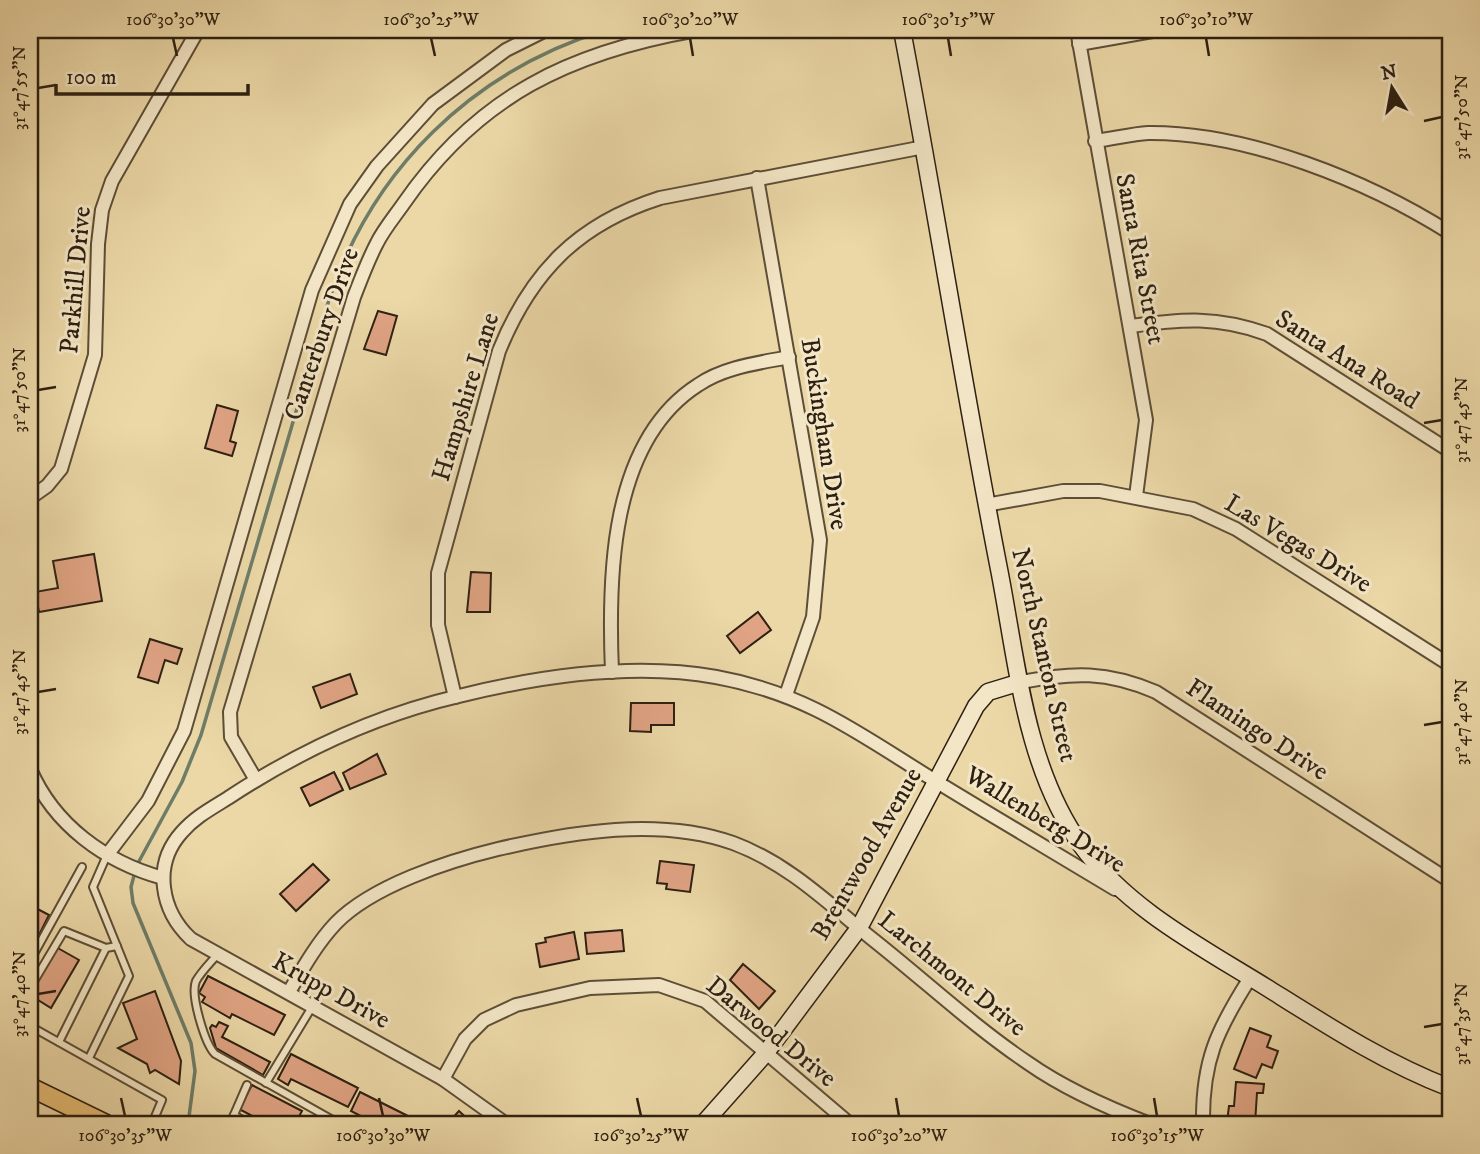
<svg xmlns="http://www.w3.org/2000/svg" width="1480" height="1154" viewBox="0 0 1480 1154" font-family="'IM FELL DW Pica',serif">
<rect width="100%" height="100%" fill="#ecd8a7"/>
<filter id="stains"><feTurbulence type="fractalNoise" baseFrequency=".00286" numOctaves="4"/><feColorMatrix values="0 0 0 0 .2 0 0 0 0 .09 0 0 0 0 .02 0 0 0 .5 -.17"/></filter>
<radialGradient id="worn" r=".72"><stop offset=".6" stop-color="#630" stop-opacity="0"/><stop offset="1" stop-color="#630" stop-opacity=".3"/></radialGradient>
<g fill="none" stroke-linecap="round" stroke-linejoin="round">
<g stroke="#6e7d68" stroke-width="3.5">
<path d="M137 865 182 782 201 735 328 303C371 170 472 71 606 30"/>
<polyline points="135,872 131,887 133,903 191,1043 195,1071 188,1124"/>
</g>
</g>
<g fill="#e0a484" stroke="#2d2012" stroke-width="2">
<polygon points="378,311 397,316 386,355 364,349"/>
<polygon points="217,405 238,411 230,441 236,443 232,456 205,448"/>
<polygon points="94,554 102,601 39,612 35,592 58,588 53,561"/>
<polygon points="471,572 491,573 490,612 467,612"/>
<polygon points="758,612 771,630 740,653 727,636"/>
<polygon points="150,639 182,649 177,664 165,660 158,683 138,677"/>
<polygon points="350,674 357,694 321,708 313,687"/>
<polygon points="631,703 674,703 674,725 651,725 651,732 630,731"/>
<polygon points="377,754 386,774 350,789 343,773"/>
<polygon points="334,772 343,790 310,806 301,788"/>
<polygon points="660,861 694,865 690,892 666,889 667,884 657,883"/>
<polygon points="313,864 329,880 296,911 280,894"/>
<polygon points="30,905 49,915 30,953"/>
<polygon points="622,930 624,951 587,954 585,933"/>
<polygon points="574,932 579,959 540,967 536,944 546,942 545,938"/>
<polygon points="56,947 79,960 51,1008 30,995 30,992"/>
<polygon points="743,964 775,991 759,1009 730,980"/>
<polygon points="208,976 285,1015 274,1035 232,1014 230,1018 202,1002 205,997 199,993"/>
<polygon points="155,991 181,1061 179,1084 155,1070 150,1073 147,1064 118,1048 137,1039 123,1003"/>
<polygon points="219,1022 228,1026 222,1037 270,1062 263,1075 216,1048 210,1028 212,1025 216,1027"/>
<polygon points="1250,1028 1271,1036 1267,1047 1278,1051 1272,1068 1262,1064 1256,1078 1234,1069"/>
<polygon points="291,1054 358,1088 348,1107 291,1079 288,1085 278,1079"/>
<polygon points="1236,1082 1264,1084 1263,1093 1257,1093 1255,1124 1227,1122 1229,1106 1234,1106"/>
<polygon points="252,1085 302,1111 295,1124 268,1124 239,1109"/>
<polygon points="360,1092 424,1124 376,1124 351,1111"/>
<polygon points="459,1111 473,1124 447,1124"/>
</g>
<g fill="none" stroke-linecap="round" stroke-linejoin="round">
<defs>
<g id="lane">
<path d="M217 955C210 963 201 972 196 981 190 995 205 1044 215 1054L340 1124"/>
<polyline points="30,961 82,867"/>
<polyline points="30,988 64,931 106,948"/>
<polyline points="30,1026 162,1100 152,1124"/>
<polyline points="59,1042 106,948 117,946"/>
<polyline points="89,1058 129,976 93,887 107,855"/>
<polyline points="266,1083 312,1007"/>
<polyline points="234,1115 250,1124"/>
<polyline points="230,1124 247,1085"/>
</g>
<g id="street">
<polyline points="1077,30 1146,420 1136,496"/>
<polyline points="1079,44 1158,30"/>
<path d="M1095 141C1113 139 1131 134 1148 133 1247 132 1368 181 1450 233"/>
<polyline points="757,178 820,540 813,617 786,695"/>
<path d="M1131 326C1183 319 1217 316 1267 334L1450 451"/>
<polyline points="30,498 47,486 61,469 95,355 98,244 102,210 112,181 198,30"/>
<polyline points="986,505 1063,491 1100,491 1193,509 1236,529 1450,665"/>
<path d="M612 672C608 579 609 442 698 385 724 367 759 363 789 357"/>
<path d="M1021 682C1073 672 1107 671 1156 692L1450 881"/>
<path d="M455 697 438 625V573L499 351C531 272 578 224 660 198L924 147"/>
<path d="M30 769C54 825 105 862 163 878"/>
<path d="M256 780 231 737 230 712 354 297C361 279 368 260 377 243 384 229 395 216 404 203 478 96 570 52 697 30"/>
<polyline points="107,855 148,801 184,731 312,290 350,204 377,166 433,104 506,50 546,30"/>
<path d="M289 992C303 968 317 943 336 923 372 886 448 861 498 849 572 832 659 817 733 843 787 863 827 902 871 938 923 979 973 1026 1028 1063 1065 1089 1108 1108 1150 1124"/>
<polyline points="443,1079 465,1039 484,1020 516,1005 590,988 659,985 705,1001 850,1124"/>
<path d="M506 1124 443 1079 191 939C161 911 152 865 182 832 195 817 212 808 228 798 298 752 377 715 459 696 540 676 632 662 716 677 809 694 859 734 937 782 996 818 1055 853 1115 889"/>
<path d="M1203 1124C1202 1061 1217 1030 1250 978"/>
</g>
<g id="secondary">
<path d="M902 30C936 209 964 390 999 569 1017 661 1025 767 1081 845 1127 909 1203 948 1269 989 1328 1026 1385 1063 1450 1088"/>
<polyline points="703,1124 765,1054 859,928 976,706 988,692 1021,682"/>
</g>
<polyline id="primary" points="30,1087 106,1124"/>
</defs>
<use href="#lane" stroke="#5d4e37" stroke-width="10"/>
<use href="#street" stroke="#5d4e37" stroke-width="16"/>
<use href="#secondary" stroke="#2d2012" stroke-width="19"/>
<use href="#primary" stroke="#2d2012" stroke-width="21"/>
<use href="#lane" stroke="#f3e6c6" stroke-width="6"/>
<use href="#street" stroke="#f3e6c6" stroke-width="12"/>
<use href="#secondary" stroke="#f3e6c6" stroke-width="16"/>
<use href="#primary" stroke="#e6bc74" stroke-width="18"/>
</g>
<path fill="none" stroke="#2d2012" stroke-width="2.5" d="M173 38 177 56M431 38 435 56M690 38 693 56M948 38 951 56M1206 38 1209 56M38 88 56 85M1424 121 1442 117M38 390 56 387M1424 423 1442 420M38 692 56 689M1424 725 1442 722M38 994 56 991M1424 1027 1442 1024M121 1098 125 1116M379 1098 383 1116M637 1098 641 1116M896 1098 899 1116M1154 1098 1157 1116"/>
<g text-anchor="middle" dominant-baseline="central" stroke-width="6" stroke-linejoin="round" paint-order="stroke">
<g font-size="26" fill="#2d2012" stroke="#f3e6c6">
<text transform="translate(1140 259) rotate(79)">Santa Rita Street</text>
<text transform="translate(76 280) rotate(-85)">Parkhill Drive</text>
<text transform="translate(322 334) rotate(-71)">Canterbury Drive</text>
<text transform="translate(1347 360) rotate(32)">Santa Ana Road</text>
<text transform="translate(466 397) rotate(-73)">Hampshire Lane</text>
<text transform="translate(824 434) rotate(81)">Buckingham Drive</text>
<text transform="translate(1298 544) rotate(31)">Las Vegas Drive</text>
<text transform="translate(1044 655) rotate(77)">North Stanton Street</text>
<text transform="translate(1257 730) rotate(33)">Flamingo Drive</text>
<text transform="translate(1045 820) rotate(31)">Wallenberg Drive</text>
<text transform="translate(867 854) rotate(-60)">Brentwood Avenue</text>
<text transform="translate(952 974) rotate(39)">Larchmont Drive</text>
<text transform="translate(331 991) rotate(29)">Krupp Drive</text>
<text transform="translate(771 1032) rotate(39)">Darwood Drive</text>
</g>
</g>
<rect width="1480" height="1154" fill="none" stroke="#ecd8a7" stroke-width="77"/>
<g transform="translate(1392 88) rotate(349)" stroke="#f3e6c6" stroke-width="5" paint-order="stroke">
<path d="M0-5L12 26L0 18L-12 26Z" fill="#2d2012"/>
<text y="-10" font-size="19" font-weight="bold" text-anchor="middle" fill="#2d2012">N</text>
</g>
<path d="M56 84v10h192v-10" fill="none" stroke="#2d2012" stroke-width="3.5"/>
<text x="66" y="84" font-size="21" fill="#2d2012" stroke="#f3e6c6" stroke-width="5" paint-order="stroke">100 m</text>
<rect x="38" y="38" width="1404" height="1078" fill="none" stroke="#2d2012" stroke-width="2.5"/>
<g font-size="18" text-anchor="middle" fill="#2d2012">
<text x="173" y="25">106°30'30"W</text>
<text x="431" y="25">106°30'25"W</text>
<text x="690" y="25">106°30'20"W</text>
<text x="948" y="25">106°30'15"W</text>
<text x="1206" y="25">106°30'10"W</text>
<text transform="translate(19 88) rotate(-90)" y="6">31°47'55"N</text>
<text transform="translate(1461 117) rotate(-90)" y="6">31°47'50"N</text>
<text transform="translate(19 390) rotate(-90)" y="6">31°47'50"N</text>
<text transform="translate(1461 420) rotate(-90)" y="6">31°47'45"N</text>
<text transform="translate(19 692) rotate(-90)" y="6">31°47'45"N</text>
<text transform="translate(1461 722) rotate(-90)" y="6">31°47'40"N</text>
<text transform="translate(19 994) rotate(-90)" y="6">31°47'40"N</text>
<text transform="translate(1461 1024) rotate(-90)" y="6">31°47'35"N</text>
<text x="125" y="1141">106°30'35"W</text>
<text x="383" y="1141">106°30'30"W</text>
<text x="641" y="1141">106°30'25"W</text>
<text x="899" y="1141">106°30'20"W</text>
<text x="1157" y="1141">106°30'15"W</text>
</g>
<rect width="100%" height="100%" filter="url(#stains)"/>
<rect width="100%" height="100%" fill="url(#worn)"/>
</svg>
